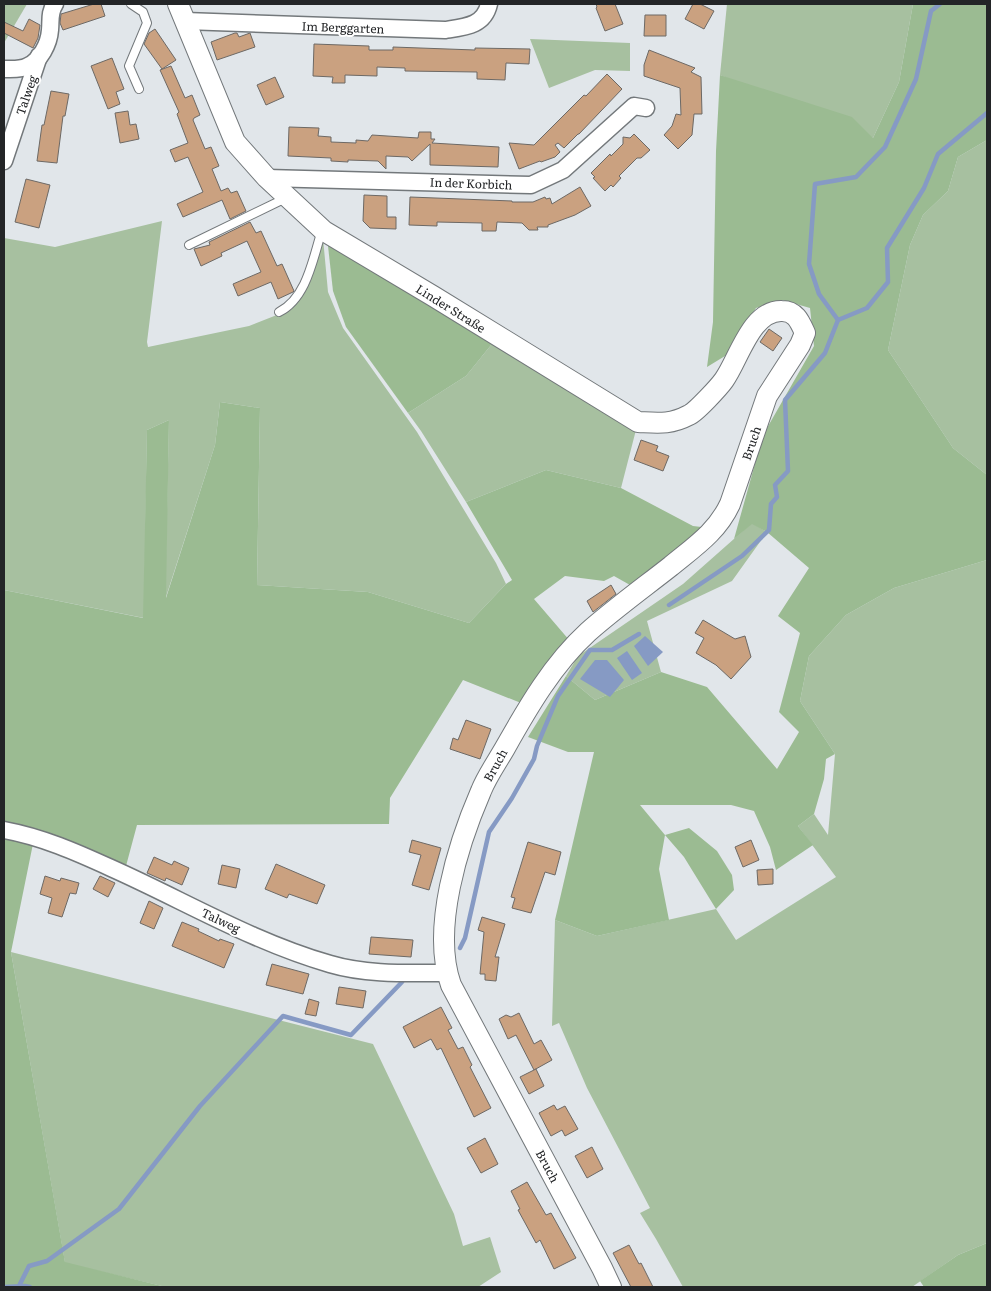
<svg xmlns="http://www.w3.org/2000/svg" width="991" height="1291" viewBox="0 0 991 1291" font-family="Literata,serif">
<rect width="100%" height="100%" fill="#e1e6ea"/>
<g fill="#a7c0a0">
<polygon points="4,4 27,4 4,43"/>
<polygon points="727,4 913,4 899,82 873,138 720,75"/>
<polygon points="530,39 630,43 630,71 595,70 549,88"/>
<polygon points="987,140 987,475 953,448 888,350 910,245 923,215 948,191 958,157"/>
<polygon points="162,221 147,342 148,347 249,326 287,311 323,238 328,292 343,328 417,432 496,563 506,584 469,623 368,592 257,585 260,408 220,402 215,445 165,600 169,420 147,430 144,618 4,590 4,238 55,247"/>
<polygon points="496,339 637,426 621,488 546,470 466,502 421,431 408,413 466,376"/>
<polygon points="752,523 767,532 732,581 647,621 661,672 595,700 566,676 578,656 683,584"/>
<polygon points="987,560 987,1243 958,1255 912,1287 683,1287 656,1239 640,1213 650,1208 587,1088 559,1023 552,1026 555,920 597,936 716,909 736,940 836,877 798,826 814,814 828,835 835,754 800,701 809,656 846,615 894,588"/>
<polygon points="11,952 373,1044 454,1214 463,1246 490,1237 501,1272 478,1287 166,1287 65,1263"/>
</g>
<g fill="#9bbb92">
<polygon points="913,4 987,4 987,140 958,157 948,191 923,215 910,245 888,350 953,448 987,475 987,560 894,588 846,615 809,656 800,701 835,754 826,759 824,779 814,814 798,826 813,845 776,870 770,847 754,811 731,805 640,805 665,835 689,828 717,851 732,875 734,890 716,909 684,857 665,835 659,869 669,920 597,936 555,920 594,752 568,752 528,737 566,676 595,700 661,672 707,687 777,769 799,732 779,712 800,633 778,616 809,568 767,532 752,524 734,539 763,435 814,346 810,308 782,300 756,308 725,356 707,367 713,322 716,151 720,75 852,117 873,138 899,82"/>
<polygon points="327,237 496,339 466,376 408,413 346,327 333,291"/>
<polygon points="220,402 260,408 257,585 368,592 469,623 506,584 512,580 466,502 546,470 621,488 693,526 718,529 646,594 614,576 604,581 565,576 534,599 576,648 531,707 463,680 390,798 389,824 137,825 126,866 36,829 11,952 65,1262 166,1287 4,1287 4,590 143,618 147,430 169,420 166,598 215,445"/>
<polygon points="987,1243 987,1287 924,1287 920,1281 958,1255"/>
</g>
<g fill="#869ac4">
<polygon points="645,636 663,652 648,666 634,646"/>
<polygon points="627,651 642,673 632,680 617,658"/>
<polygon points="595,660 607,660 624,680 610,697 580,679"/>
</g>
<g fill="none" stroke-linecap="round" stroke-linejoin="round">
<g stroke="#869ac4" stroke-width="4.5">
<polyline points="838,320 819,294 809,264 815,184 856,177 885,147 916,79 931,11 940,4"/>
<polyline points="669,605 742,556 769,530 771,504 777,497 775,485 788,471 785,400 825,353 838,320 867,308 888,282 887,248 924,188 938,154 987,113"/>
<polyline points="460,948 465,938 489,832 512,798 534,759 537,746 558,696 590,650 612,650 639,634"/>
<polyline points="19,1286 29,1266 47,1261 119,1209 200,1106 283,1016 351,1035 402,982"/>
<polyline points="4,1287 25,1286 30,1287"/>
</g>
</g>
<g fill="#caa180" stroke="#6d6965">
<polygon points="94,4 101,4 105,16 63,30 60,23 61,14"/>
<polygon points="596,4 615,4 623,24 605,31 596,8 597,7"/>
<polygon points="693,4 700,4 714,11 704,29 685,19"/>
<polygon points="645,15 666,15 666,36 644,36"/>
<polygon points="29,19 40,25 38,38 33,48 4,33 4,22 23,31"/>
<polygon points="155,29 176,60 162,69 144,44 149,33"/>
<polygon points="235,33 237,33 239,37 250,33 255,47 217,60 211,42"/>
<polygon points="314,44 369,46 369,50 393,50 393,47 475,50 475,48 530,49 529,64 506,63 505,80 477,79 477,72 405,71 405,68 377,67 377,76 345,75 345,83 332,83 333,77 313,76"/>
<polygon points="649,50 695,68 691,72 701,77 702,114 694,114 692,135 678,149 664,135 672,126 676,114 681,115 680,88 644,76 644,65"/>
<polygon points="112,58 124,89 116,92 120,104 108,109 91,66"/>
<polygon points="171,66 185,98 192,95 200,115 194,118 193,120 205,149 211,147 219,166 212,169 221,191 228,188 231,193 237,191 246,211 230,219 222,200 183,217 177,204 203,192 188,157 175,162 170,150 188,143 177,114 179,112 160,70"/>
<polygon points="607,74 622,89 579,134 578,134 564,148 558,143 555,145 560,152 555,157 541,162 540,161 519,169 509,143 534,145 584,95 586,96"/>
<polygon points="275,77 284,97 266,105 257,85"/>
<polygon points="51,91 69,94 65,116 63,116 57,163 37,161 42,125 44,125"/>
<polygon points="128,111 130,125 136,124 139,139 120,143 115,113"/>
<polygon points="289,127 319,128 318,136 331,137 331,142 356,143 356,140 368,141 372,135 418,138 419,132 431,132 431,139 435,139 432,143 499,147 498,167 430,165 430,144 412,161 408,157 386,156 386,169 378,161 348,160 348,162 331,161 331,158 288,156"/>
<polygon points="634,134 650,150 641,158 637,158 619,176 621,178 613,187 611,185 605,191 593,178 595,177 591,173 610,154 611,156 623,144 623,137 630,138"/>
<polygon points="26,179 50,185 39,228 15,222"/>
<polygon points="580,187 591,206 575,215 548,225 548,227 537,227 538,230 529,230 522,223 497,222 496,231 482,231 482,223 437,222 437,226 409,225 410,197 512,201 512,202 533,202 545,197 546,199 550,198 552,204"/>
<polygon points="364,195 387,196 387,217 396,217 396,229 370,228 363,221"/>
<polygon points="250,222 256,233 261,231 277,266 282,264 294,291 293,292 278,299 271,282 238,296 233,284 261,272 247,241 221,253 222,256 201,266 194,249 210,245 209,242"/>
<polygon points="769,329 782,338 773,351 760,342"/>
<polygon points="641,440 658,446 656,451 669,456 663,471 634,460"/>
<polygon points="611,585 616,594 593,612 587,601"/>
<polygon points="703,620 735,639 745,636 751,657 731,679 716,665 696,653 704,638 695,633"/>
<polygon points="466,720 491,729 480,759 450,749 453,738 458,740"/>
<polygon points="412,840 441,848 429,890 412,885 421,855 409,852"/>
<polygon points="751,840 759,860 743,867 735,847"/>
<polygon points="528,842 561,852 555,875 545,872 531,913 512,908 515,898 511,897"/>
<polygon points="154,857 172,865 174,861 189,868 182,885 166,878 165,881 147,873"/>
<polygon points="276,864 325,885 317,904 289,894 287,898 265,889"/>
<polygon points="222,865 240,869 236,888 218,884"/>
<polygon points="773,869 773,884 758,885 757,870"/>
<polygon points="45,876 60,881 61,878 79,883 76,894 70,893 62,917 48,913 52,898 40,894"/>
<polygon points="100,876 115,883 108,897 93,889"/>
<polygon points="149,901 163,908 154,929 140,923"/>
<polygon points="482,917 505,924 495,957 499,957 496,981 485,980 485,974 480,974 484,932 478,930"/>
<polygon points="182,922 199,929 198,931 219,941 220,939 234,944 224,968 172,946"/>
<polygon points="371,937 413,940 411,957 369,954"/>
<polygon points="272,964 309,974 303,994 266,985"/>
<polygon points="339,987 366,991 363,1008 336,1004"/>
<polygon points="309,999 319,1002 316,1016 305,1014"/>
<polygon points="441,1007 452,1028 448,1030 458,1049 463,1047 472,1065 470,1067 491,1108 474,1117 441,1048 437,1050 431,1039 414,1048 403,1027"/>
<polygon points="519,1013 534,1044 541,1040 552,1060 534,1070 516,1035 508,1039 499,1019 506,1015 511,1017"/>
<polygon points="536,1069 544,1086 529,1094 520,1077"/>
<polygon points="554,1105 557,1110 565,1106 578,1129 565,1136 562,1130 551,1136 539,1113"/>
<polygon points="485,1138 498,1164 481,1173 467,1148"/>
<polygon points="592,1147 603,1169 587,1178 575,1156"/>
<polygon points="527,1182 546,1215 551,1213 576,1258 554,1269 540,1240 536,1243 518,1210 520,1209 511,1191"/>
<polygon points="629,1245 639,1264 641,1263 653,1287 631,1287 613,1253"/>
</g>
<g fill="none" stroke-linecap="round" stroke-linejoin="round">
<defs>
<g id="service">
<polyline points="131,4 143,12 147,23 129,66 139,89"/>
<polyline points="189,245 286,198"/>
<path d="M279 312C307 298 313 258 322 230"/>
</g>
<g id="minor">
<path d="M185 21 445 30C465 27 484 26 489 4"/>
<path d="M4 69C11 69 21 70 28 66 40 61 49 44 50 30 51 21 49 12 55 4"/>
<polyline points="4,161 39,56"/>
<polyline points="267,178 531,185 563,170 634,106 646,108"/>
<path d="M4 830C42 837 76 852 111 868 183 900 253 942 330 964 367 975 409 973 447 973"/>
</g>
<path id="tertiary" d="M178 4 235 142 267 178 324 231 433 296 638 422C658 423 670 425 689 415 696 412 719 387 724 380 739 359 751 310 782 311 796 311 800 322 805 333L800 345 767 396 730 504C717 532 694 547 671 566 643 588 614 609 588 632 553 664 528 707 505 748 497 762 487 776 481 791 458 844 431 929 451 985L602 1268 611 1287"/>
</defs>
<use href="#service" stroke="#73787b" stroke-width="10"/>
<use href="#minor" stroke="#73787b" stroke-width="19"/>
<use href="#tertiary" stroke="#73787b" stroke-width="22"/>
<use href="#service" stroke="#fff" stroke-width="8"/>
<use href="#minor" stroke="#fff" stroke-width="16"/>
<use href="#tertiary" stroke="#fff" stroke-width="20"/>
</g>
<g text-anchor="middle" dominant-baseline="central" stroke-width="4" stroke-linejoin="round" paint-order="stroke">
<g font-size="12" fill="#232527" stroke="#fff">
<text transform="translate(343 27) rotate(2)">Im Berggarten</text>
<text transform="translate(26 95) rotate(-71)">Talweg</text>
<text transform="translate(471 183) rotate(2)">In der Korbich</text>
<text transform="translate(451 308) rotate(32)">Linder Straße</text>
<text transform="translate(751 443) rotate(-71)">Bruch</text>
<text transform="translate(495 765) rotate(-61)">Bruch</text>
<text transform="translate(221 920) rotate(25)">Talweg</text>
<text transform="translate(548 1166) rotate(62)">Bruch</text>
</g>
</g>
<rect width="991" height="1291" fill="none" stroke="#232527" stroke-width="10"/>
</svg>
